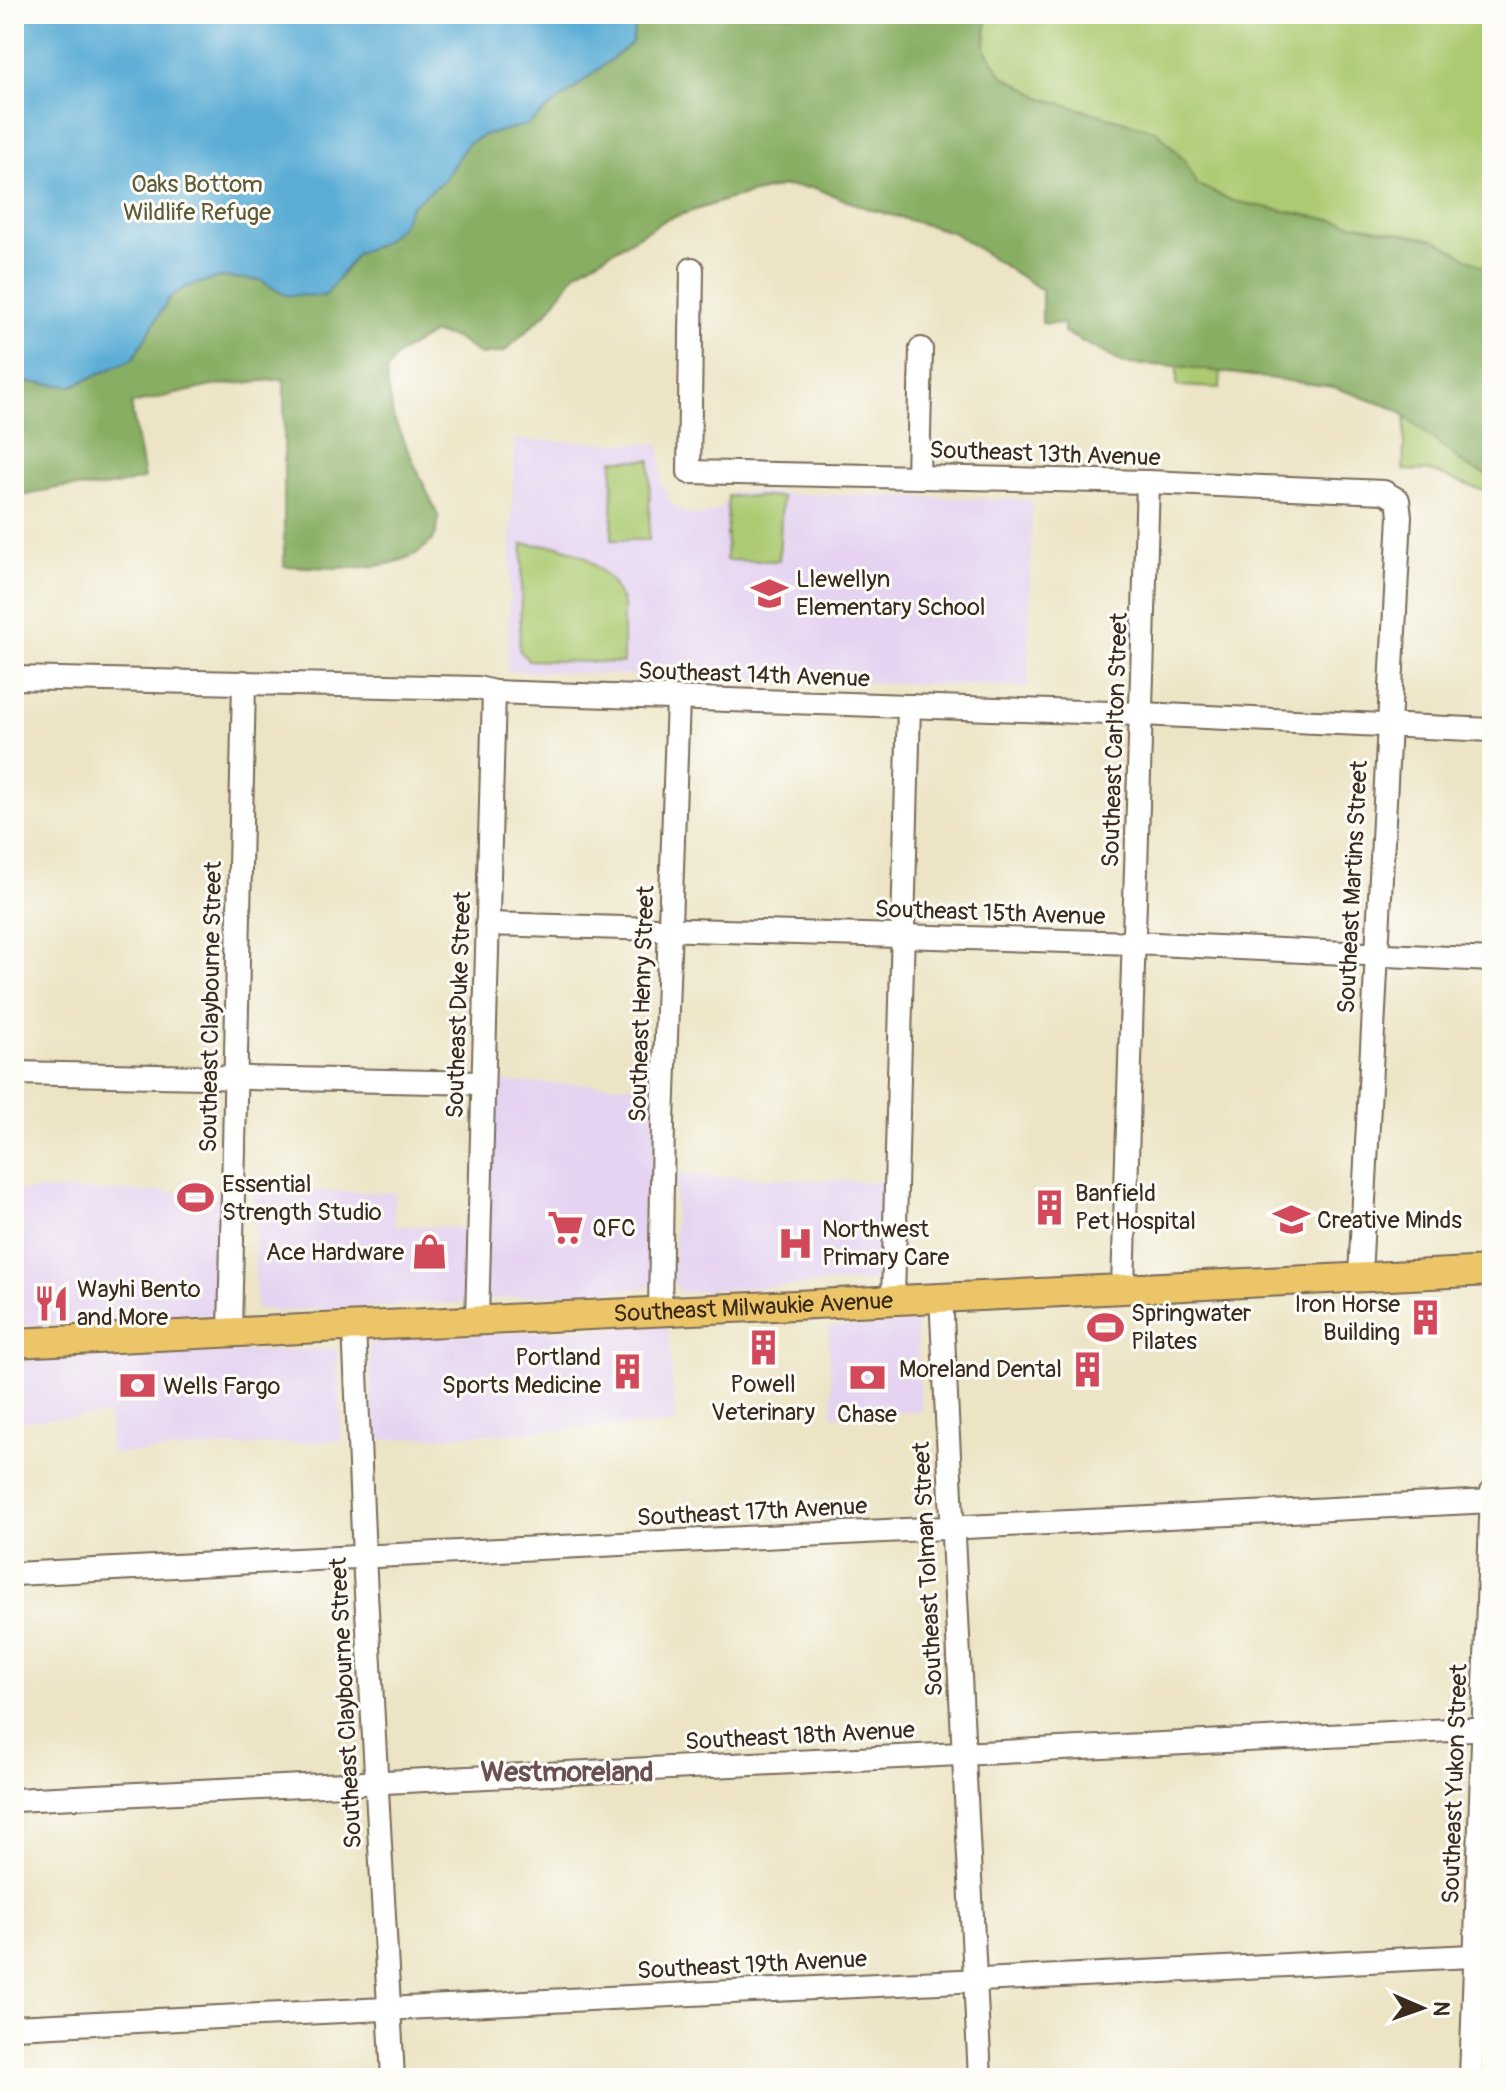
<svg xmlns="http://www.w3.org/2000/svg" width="1506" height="2092" viewBox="0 0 1506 2092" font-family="Pangolin,sans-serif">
<rect width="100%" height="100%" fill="#fdfcf7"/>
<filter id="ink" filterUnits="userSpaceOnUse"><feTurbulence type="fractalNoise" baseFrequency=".0125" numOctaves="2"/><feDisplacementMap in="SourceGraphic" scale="16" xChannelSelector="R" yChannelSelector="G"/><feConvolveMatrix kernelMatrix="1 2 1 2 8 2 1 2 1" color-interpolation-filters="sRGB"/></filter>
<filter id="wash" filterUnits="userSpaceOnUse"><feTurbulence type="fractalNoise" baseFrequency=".006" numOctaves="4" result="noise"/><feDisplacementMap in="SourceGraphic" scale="32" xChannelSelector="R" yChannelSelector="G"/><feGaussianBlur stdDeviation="1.8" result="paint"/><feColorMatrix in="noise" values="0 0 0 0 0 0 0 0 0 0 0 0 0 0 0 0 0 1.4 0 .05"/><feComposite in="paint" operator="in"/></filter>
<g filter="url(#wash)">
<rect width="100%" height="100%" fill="#ece4c5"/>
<g fill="#e5d3f1">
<polygon points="514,440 660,444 662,484 672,505 687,514 703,516 720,509 733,492 1032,500 1028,687 507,671"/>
<polygon points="484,1082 667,1086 662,1286 478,1300"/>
<polygon points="676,1175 883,1182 883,1270 875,1281 680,1292 673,1282"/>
<polygon points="254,1189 395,1193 394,1225 475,1228 472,1302 279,1311 256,1308"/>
<polygon points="19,1190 223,1192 220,1307 217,1311 214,1314 28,1326 21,1322 14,1316"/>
<polygon points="916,1323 921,1411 833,1416 828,1327"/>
<polygon points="668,1325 675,1424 374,1440 369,1347 372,1340"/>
<polygon points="337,1349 342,1440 110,1454 108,1415 19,1421 17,1410 18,1457 14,1459 14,1360"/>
</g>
<g fill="#abca71" stroke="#737a48" stroke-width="2">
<polygon points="14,14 1492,14 1492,494 1430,471 1403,470 1407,381 1221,371 1220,388 1177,386 1177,366 1125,364 1064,332 1064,324 1042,323 1042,290 952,232 866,208 815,188 783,186 729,199 667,219 517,306 133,397 14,471"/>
<polygon points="613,460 650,460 649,540 612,540"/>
<polygon points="728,496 782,497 779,561 726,560"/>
<polygon points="523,544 560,546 586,557 610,579 623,603 623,663 528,660 519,650"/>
</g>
<path fill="#88ae63" stroke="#626c40" stroke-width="2" d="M632 14H987L985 48 1002 75 1045 99 1157 131 1185 161 1196 184 1233 201 1436 240 1492 272V477L1468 467 1396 409 1333 387 1178 366 1125 364 1064 332V324L1042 323V290L952 232 866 208 815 188 783 186 729 199 667 219 577 272 548 311 504 352 481 355 455 338 433 333 396 356 386 373 393 417 439 518C438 523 437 532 435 536 408 578 326 567 284 566V379L212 386 131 404 144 479 100 488 61 487 14 498V381L73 386 133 359 169 298 186 287 221 277 260 280 285 295 337 281 357 253 380 244 401 226 410 207 444 180 467 144 484 135 527 125 632 43 635 25Z"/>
<polygon fill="#5badd6" stroke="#4b6c7a" stroke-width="2" points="14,14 632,14 635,25 632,43 527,125 484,135 467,144 444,180 410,207 401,226 380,244 357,253 325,296 285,295 260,280 221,277 186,287 169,298 133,359 72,386 14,381"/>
</g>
<g filter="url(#ink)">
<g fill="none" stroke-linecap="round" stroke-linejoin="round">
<defs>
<g id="minor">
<polyline points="692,269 689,472 1148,482 1384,492 1398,500 1400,516 1360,1276"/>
<polyline points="918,476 921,349"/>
<polyline points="14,678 478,688 494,692 1141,714 1492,730"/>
<polyline points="487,924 1135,943 1492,960"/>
<polyline points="14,1073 482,1083"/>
<polyline points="1123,1287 1148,482"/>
<polyline points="941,1296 980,2078"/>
<polyline points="893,1299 909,706"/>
<polyline points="660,1310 663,1122 678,699"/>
<polyline points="477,1320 494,692"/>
<polyline points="354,1326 364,1557 393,2078"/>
<polyline points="230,1332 244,682"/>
<polyline points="14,1574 1492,1501"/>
<polyline points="14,1800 1492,1728"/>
<polyline points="14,2027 1492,1955"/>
<polyline points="1471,2078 1492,1491"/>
</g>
<g id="major">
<path id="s1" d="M14 1343 1492 1271"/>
</g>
</defs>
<use href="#minor" stroke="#796b58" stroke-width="26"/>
<use href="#major" stroke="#796b58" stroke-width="32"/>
<use href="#minor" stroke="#fff" stroke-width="22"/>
<use href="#major" stroke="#edc569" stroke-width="28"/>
</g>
</g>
<defs>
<symbol id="school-bare" viewBox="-9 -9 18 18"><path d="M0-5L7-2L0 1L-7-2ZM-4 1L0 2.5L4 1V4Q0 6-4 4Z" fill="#d1495b" stroke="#fdfcf7" stroke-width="2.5" paint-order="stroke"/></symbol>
<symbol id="stadium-bare" viewBox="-9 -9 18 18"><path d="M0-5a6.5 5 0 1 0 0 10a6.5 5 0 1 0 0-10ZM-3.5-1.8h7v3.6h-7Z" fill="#d1495b" stroke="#fdfcf7" stroke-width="2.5" paint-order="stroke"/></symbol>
<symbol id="building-bare" viewBox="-9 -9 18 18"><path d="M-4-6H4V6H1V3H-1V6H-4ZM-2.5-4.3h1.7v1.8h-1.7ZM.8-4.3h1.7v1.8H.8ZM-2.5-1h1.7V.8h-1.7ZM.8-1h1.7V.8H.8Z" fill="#d1495b" stroke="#fdfcf7" stroke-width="2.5" paint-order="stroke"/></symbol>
<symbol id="supermarket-bare" viewBox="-9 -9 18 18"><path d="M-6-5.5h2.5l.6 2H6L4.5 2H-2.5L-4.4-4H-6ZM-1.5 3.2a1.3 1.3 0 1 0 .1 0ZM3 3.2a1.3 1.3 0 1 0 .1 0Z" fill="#d1495b" stroke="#fdfcf7" stroke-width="2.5" paint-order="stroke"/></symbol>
<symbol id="hospital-bare" viewBox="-9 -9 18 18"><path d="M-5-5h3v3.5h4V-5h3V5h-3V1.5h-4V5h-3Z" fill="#d1495b" stroke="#fdfcf7" stroke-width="2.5" paint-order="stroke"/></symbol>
<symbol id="shop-bare" viewBox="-9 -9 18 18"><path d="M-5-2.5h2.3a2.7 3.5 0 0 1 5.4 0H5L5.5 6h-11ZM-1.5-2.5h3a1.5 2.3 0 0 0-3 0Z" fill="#d1495b" stroke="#fdfcf7" stroke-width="2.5" paint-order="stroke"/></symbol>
<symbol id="restaurant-bare" viewBox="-9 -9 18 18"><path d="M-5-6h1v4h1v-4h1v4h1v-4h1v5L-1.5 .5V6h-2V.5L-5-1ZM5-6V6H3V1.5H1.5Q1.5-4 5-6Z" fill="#d1495b" stroke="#fdfcf7" stroke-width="2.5" paint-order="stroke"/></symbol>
<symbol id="bank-bare" viewBox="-9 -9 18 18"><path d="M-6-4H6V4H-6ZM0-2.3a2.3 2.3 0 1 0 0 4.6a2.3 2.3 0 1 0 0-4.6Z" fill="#d1495b" stroke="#fdfcf7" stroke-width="2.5" paint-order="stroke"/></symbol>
</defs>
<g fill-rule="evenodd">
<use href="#school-bare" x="744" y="568" width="51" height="51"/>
<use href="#stadium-bare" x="170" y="1172" width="51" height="51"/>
<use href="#building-bare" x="1024" y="1182" width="51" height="51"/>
<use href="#school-bare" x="1266" y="1194" width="51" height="51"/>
<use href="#supermarket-bare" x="540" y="1202" width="51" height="51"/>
<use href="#hospital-bare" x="770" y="1218" width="51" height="51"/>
<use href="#shop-bare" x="404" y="1226" width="51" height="51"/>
<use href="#restaurant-bare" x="26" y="1278" width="51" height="51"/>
<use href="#building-bare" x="1400" y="1292" width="51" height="51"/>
<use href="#stadium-bare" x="1080" y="1302" width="51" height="51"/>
<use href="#building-bare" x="738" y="1322" width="51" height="51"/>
<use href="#building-bare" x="1062" y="1344" width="51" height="51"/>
<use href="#building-bare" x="602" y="1346" width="51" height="51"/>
<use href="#bank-bare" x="842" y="1352" width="51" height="51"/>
<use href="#bank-bare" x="112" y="1360" width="51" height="51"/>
</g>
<g text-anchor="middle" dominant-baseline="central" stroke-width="6" stroke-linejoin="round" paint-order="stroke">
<g font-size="24" fill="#5d5a37" stroke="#fdfcf7">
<text x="197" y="184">Oaks Bottom<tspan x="197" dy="28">Wildlife Refuge</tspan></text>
</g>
<g font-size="24" fill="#3b2a1e" stroke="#fdfcf7">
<text transform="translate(1045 454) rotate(2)">Southeast 13th Avenue</text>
<text transform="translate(754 675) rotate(2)">Southeast 14th Avenue</text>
<text transform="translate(1115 740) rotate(-88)">Southeast Carlton Street</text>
<text transform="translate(1353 887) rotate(-87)">Southeast Martins Street</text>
<text transform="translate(990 913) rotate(2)">Southeast 15th Avenue</text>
<text transform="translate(642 1004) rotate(-88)">Southeast Henry Street</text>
<text transform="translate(459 1005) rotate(-88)">Southeast Duke Street</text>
<text transform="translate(211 1007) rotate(-89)">Southeast Claybourne Street</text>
<text stroke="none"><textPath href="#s1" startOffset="740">Southeast Milwaukie Avenue</textPath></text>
<text transform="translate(752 1512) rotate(-3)">Southeast 17th Avenue</text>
<text transform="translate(928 1569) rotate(-93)">Southeast Tolman Street</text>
<text transform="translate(346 1703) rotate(-93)">Southeast Claybourne Street</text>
<text transform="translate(800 1736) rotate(-3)">Southeast 18th Avenue</text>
<text transform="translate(1455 1784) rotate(-88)">Southeast Yukon Street</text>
<text transform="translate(752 1965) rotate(-3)">Southeast 19th Avenue</text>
</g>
<g font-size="24" fill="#3b2a1e" stroke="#fdfcf7" text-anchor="start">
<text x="796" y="579">Llewellyn<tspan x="796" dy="28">Elementary School</tspan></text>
<text x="222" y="1184">Essential<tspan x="222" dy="28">Strength Studio</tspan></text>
<text x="1075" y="1193">Banfield<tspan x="1075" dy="28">Pet Hospital</tspan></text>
<text x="1317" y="1220">Creative Minds</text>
<text x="592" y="1228">QFC</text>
<text x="822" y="1229">Northwest<tspan x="822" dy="28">Primary Care</tspan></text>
<text x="404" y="1252" text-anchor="end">Ace Hardware</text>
<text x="77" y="1289">Wayhi Bento<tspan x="77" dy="28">and More</tspan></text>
<text x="1400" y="1304" text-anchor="end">Iron Horse<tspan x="1400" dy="28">Building</tspan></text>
<text x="1131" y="1313">Springwater<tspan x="1131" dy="28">Pilates</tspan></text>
<text x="601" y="1357" text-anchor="end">Portland<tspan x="601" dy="28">Sports Medicine</tspan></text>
<text x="1062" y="1369" text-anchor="end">Moreland Dental</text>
<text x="763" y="1384" text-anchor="middle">Powell<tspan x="763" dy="28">Veterinary</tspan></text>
<text x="163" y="1386">Wells Fargo</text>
<text x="867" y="1414" text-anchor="middle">Chase</text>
</g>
<g font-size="28" font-weight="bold" fill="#695054" stroke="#fdfcf7">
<text x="567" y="1772">Westmoreland</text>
</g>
</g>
<rect width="1506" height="2092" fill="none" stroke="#fdfcf7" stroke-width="48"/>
<g transform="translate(1422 2008) rotate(92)" stroke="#fdfcf7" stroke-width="6" paint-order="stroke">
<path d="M0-6L14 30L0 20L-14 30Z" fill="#3b2a1e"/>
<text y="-12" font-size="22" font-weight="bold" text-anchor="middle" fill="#3b2a1e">N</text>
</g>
</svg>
